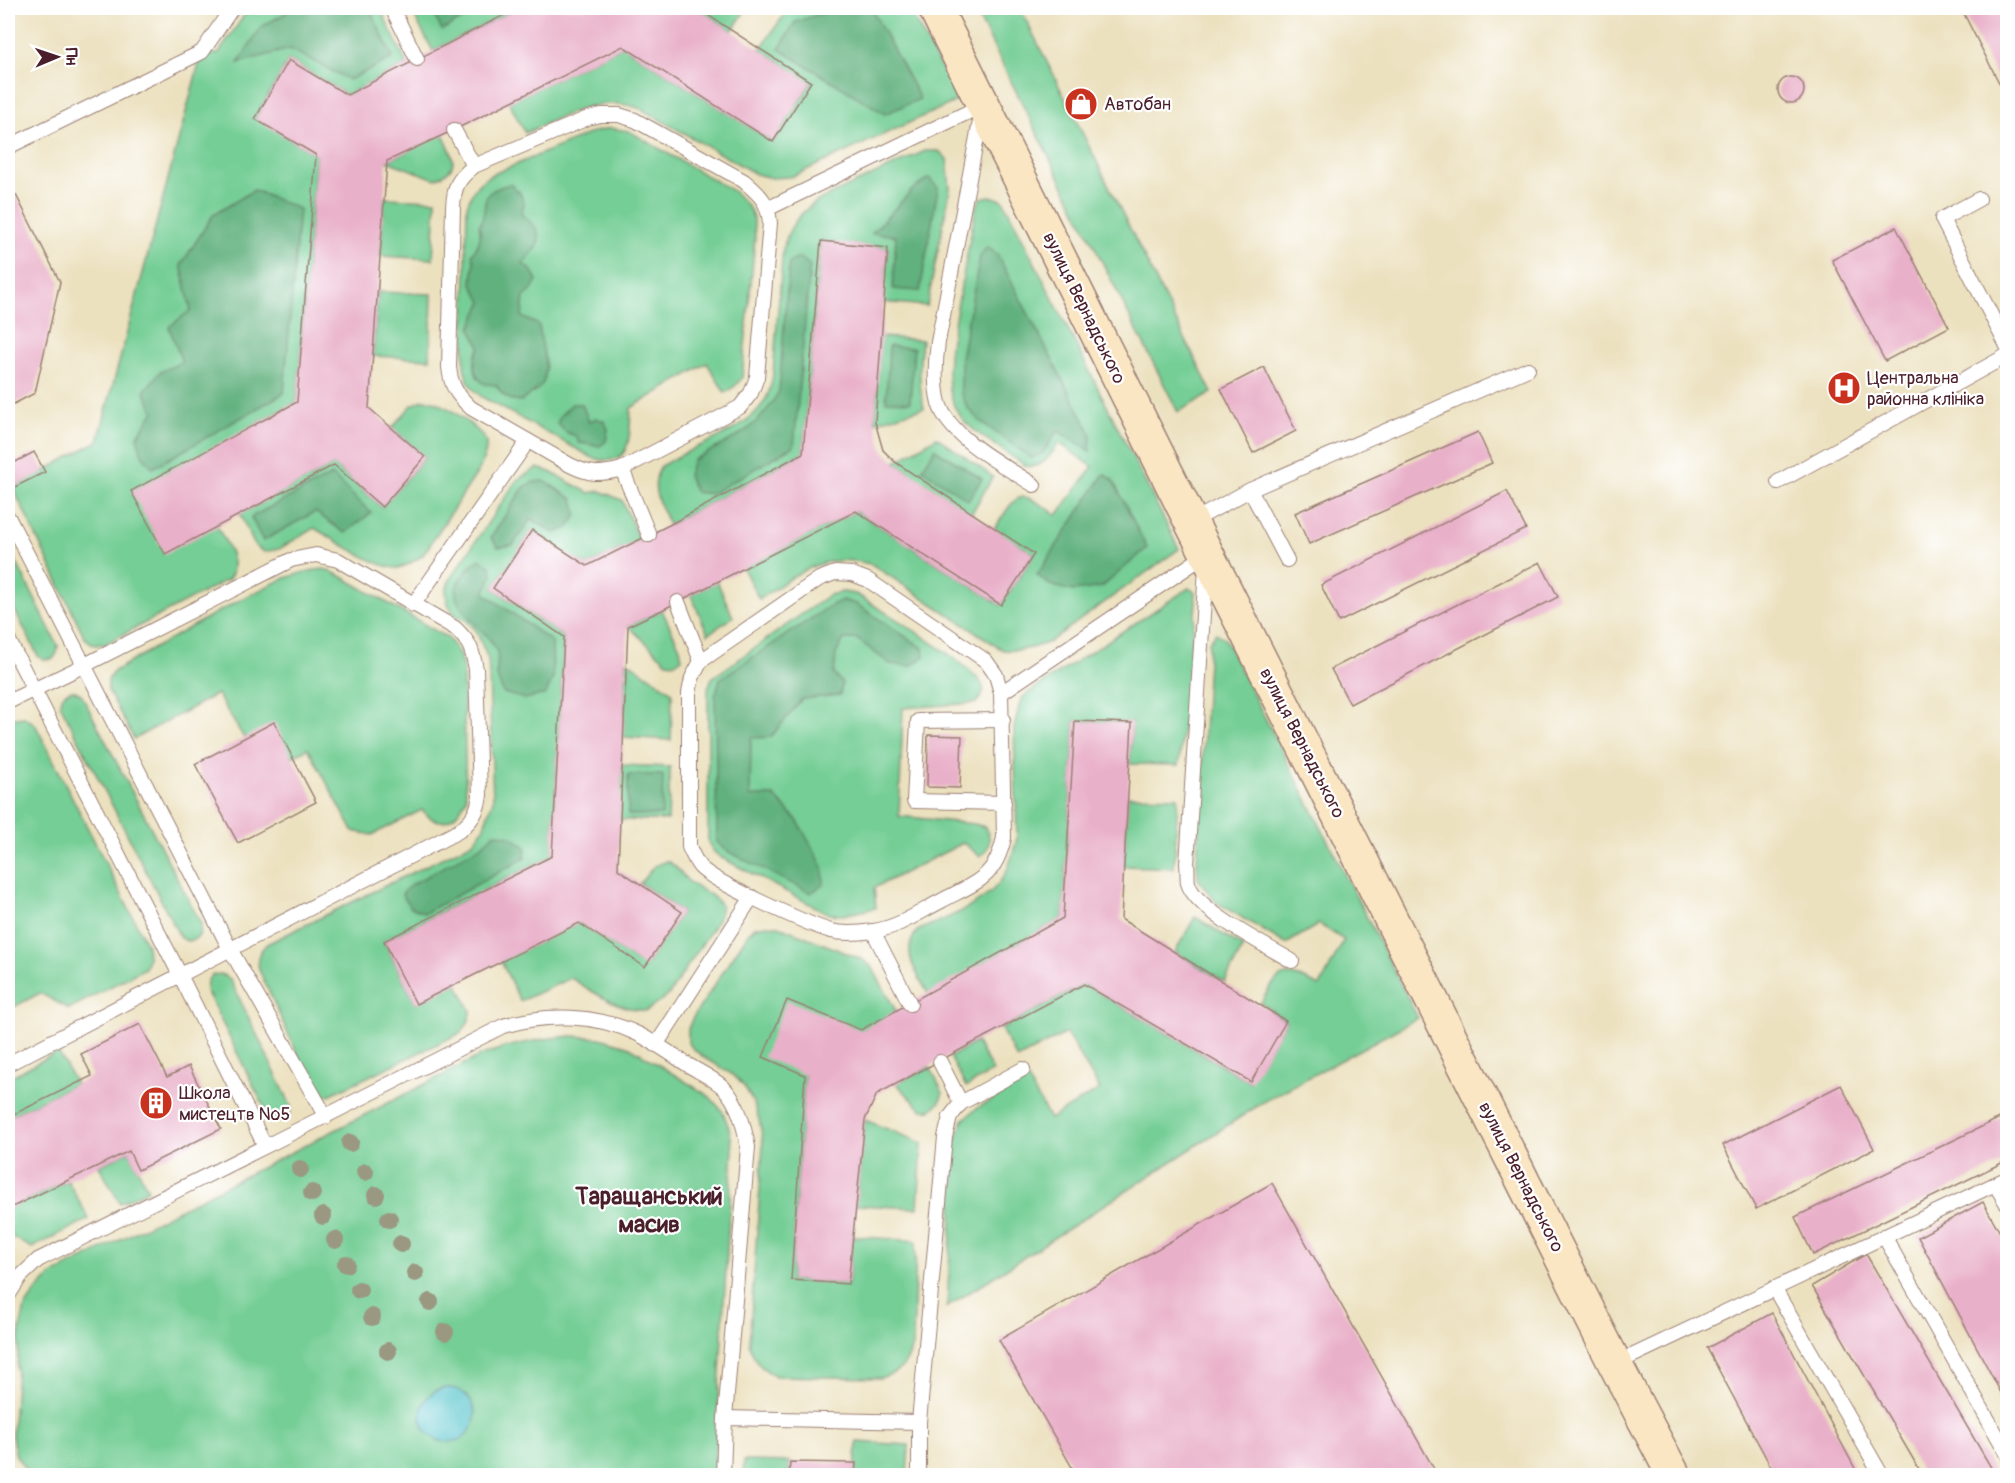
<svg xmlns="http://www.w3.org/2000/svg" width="2015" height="1483" viewBox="0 0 2015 1483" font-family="Pangolin,sans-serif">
<rect width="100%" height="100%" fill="#fff"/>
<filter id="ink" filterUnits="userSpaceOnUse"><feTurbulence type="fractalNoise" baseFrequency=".0167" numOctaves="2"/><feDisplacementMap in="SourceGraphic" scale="12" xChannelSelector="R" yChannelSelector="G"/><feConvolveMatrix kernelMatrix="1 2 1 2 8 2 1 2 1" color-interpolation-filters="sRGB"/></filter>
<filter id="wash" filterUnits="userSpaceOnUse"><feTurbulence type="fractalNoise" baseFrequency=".008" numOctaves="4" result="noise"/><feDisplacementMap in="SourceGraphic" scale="24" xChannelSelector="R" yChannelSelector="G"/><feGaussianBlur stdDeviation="1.35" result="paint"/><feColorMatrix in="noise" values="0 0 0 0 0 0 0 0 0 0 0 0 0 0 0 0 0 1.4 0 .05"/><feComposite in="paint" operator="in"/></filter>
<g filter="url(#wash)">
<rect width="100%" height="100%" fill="#ece1bf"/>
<g fill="#75ce95" stroke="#607660" stroke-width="1.5">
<path d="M249 8H380L407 64 347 95 289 60 255 118 316 155 297 402 250 427 217 526C225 542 241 562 229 579L105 644 94 645 85 638 13 488 98 441 202 52 218 54Z"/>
<polygon points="410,8 518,8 433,51"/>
<polygon points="696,8 747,8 732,31"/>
<path d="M794 8H908L959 100 791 177 771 178 756 174 641 109C599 93 564 116 525 133L509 102 623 46 773 142 811 83 760 49 787 11Z"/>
<polygon points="974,8 1020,8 1212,393 1178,412"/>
<path d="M610 128 629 131 733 191C752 209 754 211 755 238L742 378 735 386 725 393 707 363 631 408C629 437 633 469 593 458L482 397C470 388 466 380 464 365L467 206C472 191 477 183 491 175L593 132Z"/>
<path d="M443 134C453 156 462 168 435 179L387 161Z"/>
<path d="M925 151H939L947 159 950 189 927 306 883 302 888 248 821 242 803 453 669 525C660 504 649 490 660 467 690 446 740 435 762 405 769 396 771 385 773 375L783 248C790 224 800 212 821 199Z"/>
<path d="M990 196 1003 200 1179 549 1049 642C1033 649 1020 651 1003 650L873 565C823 550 799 574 759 599L743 568 856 511 1001 605 1034 554 994 529C1020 491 1017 488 1057 515L1093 467 1059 443C1050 455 1043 469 1026 466L976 432 963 420 954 406 949 389 948 370 950 345 976 207 981 198Z"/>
<polygon points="384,198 436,200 433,259 380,256"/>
<polygon points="378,292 432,294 430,359 373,356"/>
<path d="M880 337 922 340C919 364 918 384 924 408L875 422Z"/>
<path d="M423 400C427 400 432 400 436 402 448 407 484 431 486 443 488 452 482 462 479 470L423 555C415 560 408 566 398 568 380 570 332 538 314 528L279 549 264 552 255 546 240 514 334 465 382 507 425 457 392 428 412 405Z"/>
<polygon points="937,437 993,477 971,514 895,462"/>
<path d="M537 468 550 472 589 493 600 491 622 500 639 540 587 566 532 530 493 588 564 637 552 856 384 941 416 1004 457 983 471 1011 468 1023 461 1033 327 1096 320 1093 312 1086 260 972C256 960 257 953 267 944L462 848 474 841 483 829 493 800 489 673 488 659 476 630 466 620 454 614 447 603 446 590 450 579 517 480Z"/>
<polygon points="8,545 58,646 57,653 53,659 44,660 38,656 8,597"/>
<path d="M324 569 341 576 448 638C457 649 461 656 463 670L466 799C457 820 440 831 422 810L372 835 353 831 308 748 292 757 244 738 217 694 134 739 108 690V680L113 672C155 648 196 623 238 601 267 587 292 571 324 569Z"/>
<polygon points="717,581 733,617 708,634 691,595"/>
<path d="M1189 588 1195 592 1196 603 1179 765 1130 764 1132 723 1075 721 1063 918 928 994C917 972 900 954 917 931 947 917 988 905 1005 874 1011 863 1014 850 1017 838L1014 727 1021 699 1031 691Z"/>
<path d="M843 592 856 594C878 608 978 667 983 687 985 694 980 698 976 703L903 708 899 816 974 824 985 827C992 839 991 848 980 856L963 843 874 888 876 908 843 915 829 914 720 857 713 851 708 842V688L712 678 722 671 829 595Z"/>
<polygon points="662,610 680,648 682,658 675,663 667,662 628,626"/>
<path d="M1216 633 1225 639 1418 1018 1265 1101 947 1307 956 1140 963 1120 977 1108 1028 1080 1050 1119 1100 1089 1066 1033 1017 1059 1001 1029 1084 984 1250 1082 1286 1021 1261 1003C1280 968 1285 970 1320 986L1344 940 1319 924 1286 944 1216 902 1198 879 1197 861 1209 642Z"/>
<polygon points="627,661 672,692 671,740 623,737"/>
<path d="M73 690 81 694 201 924C201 936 199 939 187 941L180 937 60 704C62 695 64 692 73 690Z"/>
<polygon points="24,717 35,724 147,945 148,958 145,968 69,1009 40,993 8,1010 8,719"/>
<polygon points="622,765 670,767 668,820 619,820"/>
<polygon points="1128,796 1178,797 1174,868 1124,866"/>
<path d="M666 861C678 866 678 871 687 880 699 892 711 890 721 906L719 918 668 996 646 1011C615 1008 596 994 571 978L520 1001 501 961 579 923 645 967 682 912 640 883 654 866Z"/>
<polygon points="1195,917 1243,947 1225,982 1175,952"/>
<path d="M767 925 779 926 861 959 872 967 896 1011 805 1075 791 1280 848 1284 853 1236 916 1241 913 1346C906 1366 901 1372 880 1378L776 1376C760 1368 756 1363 749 1345L763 1145C761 1120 754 1093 734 1076 718 1064 700 1058 688 1043V1029L692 1019 748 934 755 927Z"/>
<polygon points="221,974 230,979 291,1106 290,1114 285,1120 276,1122 269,1117 206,990 207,981 212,975"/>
<path d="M572 1036 600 1038 630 1047 709 1096 723 1112 729 1128 733 1148 714 1475 30 1476 16 1456 12 1436 20 1329 25 1307 37 1290 53 1274 482 1055C512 1044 540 1038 572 1036Z"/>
<polygon points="976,1042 993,1071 966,1087 950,1057"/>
<polygon points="58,1052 76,1084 8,1117 8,1078"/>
<polygon points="930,1067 943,1093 939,1103 931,1110 922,1110 896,1083"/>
<polygon points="865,1120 922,1143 918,1208 856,1205"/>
<polygon points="129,1151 148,1190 120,1203 99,1166"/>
<polygon points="68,1181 89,1219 32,1248 8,1235 8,1209"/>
<polygon points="857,1442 909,1445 907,1475 855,1475"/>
<polygon points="744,1461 790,1462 789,1475 743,1475"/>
</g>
<g fill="#60b17e" stroke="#556854" stroke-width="1.5">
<polygon points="294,8 369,8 393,58 349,80 290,49 238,63 261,27"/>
<polygon points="430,8 483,8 442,30"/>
<polygon points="837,8 871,8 920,99 885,114 779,49 795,22"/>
<polygon points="929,178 938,188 920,291 893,289 896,236 872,233 912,190"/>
<path d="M510 184 520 193 524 204 521 214C531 222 545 233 536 248 533 253 527 258 523 264L531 270 537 280 531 291 524 297 522 317 539 325C540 344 552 371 541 386 536 392 528 395 522 401 509 401 503 397 496 385 495 385 486 384 485 384 471 377 473 356 480 347L471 329C473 319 479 312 482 302L472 284 474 261 472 254C479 245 482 237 479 226 492 202 473 194 510 184Z"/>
<polygon points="254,190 299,209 284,393 153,468 142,455 137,437 154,411 144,391 160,372 182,362 169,327 191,310 181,265 213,215"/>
<polygon points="987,247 997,254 1091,434 1090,451 1058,431 1042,454 1031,458 980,421 968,409 961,394 961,358 980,256"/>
<path d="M800 258 810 265 794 446 711 494 695 492 688 475 693 460C730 440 759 430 779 391L789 262Z"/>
<polygon points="889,346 914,348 910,402 886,401"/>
<polygon points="572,404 582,404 589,422 596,418 604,421 608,429 606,441 600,446 579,443 576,436 566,432 557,424 560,416"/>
<polygon points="935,449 982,479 968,500 922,469"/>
<polygon points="1104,474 1113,480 1147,548 1102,587 1073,591 1050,585 1037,575"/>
<polygon points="332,475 371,513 345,533 315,512 263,541 251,517"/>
<polygon points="544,481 573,499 577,515 568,528 554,533 531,519 513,545 498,547 491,537 524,487 534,482"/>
<path d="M481 559 491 567 492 576 484 593 552 642 553 678 546 694 525 699 503 693C501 687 498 681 497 675 496 668 499 659 497 652 488 626 440 607 461 578 467 570 471 564 481 559Z"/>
<polygon points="842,600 856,604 923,648 924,657 911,666 890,664 857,639 844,639 836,654 834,674 842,683 840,695 802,699 771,737 751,738 750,796 774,796 797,820 823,867 824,884 811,893 727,851 717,842 715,697 720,679 830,606"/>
<polygon points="628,775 663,775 662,815 628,815"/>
<polygon points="495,833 510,836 526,847 525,858 425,913 410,907 402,894 409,886 481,846"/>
</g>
<circle fill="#57c5cd" stroke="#50727c" stroke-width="1.5" cx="448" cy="1415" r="27"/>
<g id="blocks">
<g fill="#e9b0c9">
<polygon points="518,8 697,8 811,82 773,142 623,46 454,130 387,161 369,408 425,457 382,507 334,465 165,554 131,491 297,402 316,155 255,119 289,60 347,95"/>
<polygon points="1961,8 2008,8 2008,100 1990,65"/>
<circle cx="1791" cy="90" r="13"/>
<polygon points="16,195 60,282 35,393 8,407 8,199"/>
<polygon points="1896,227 1949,327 1885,361 1832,260"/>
<polygon points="821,241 888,248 875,422 883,450 895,462 1034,554 1001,605 856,511 662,610 628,626 618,869 682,912 645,967 579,923 416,1004 384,941 552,856 564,637 493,588 532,530 587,566 669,525 803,453"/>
<polygon points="1264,367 1296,431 1253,453 1221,389"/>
<polygon points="1478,432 1492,463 1309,544 1295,513"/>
<polygon points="34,452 45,472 13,488 8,477 8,466"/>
<polygon points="1507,491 1526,529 1339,622 1321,585"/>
<polygon points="1540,562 1558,597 1350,704 1331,669"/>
<polygon points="1075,721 1132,723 1121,919 1286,1021 1251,1082 1084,984 877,1094 865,1120 848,1284 791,1280 805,1075 763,1057 787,1000 861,1030 1063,918"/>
<polygon points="274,722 316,802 238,843 195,764"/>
<polygon points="928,735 962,736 960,788 927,787"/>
<polygon points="140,1024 167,1077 189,1066 221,1129 138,1170 129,1151 8,1209 8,1117 92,1076 81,1054"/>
<polygon points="1841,1085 1874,1149 1756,1209 1723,1145"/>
<polygon points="2008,1114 2008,1160 1813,1255 1795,1217"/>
<polygon points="1272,1183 1438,1476 1077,1476 999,1340"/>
<polygon points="1983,1202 2008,1247 2008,1406 1918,1237"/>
<polygon points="1866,1254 1996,1476 1923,1476 1812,1286"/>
<polygon points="1772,1313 1859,1476 1776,1476 1707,1348"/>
<polygon points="790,1462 856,1463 855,1476 789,1476"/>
</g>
</g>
</g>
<g filter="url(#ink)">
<use href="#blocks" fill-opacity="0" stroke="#9b8075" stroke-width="1.5"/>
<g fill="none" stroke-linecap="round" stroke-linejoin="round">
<defs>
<g id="lane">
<polyline points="392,8 417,59"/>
<path d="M601 115H619L635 120 744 181C760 195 768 201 770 223L757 377 751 393 740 407 622 469C600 475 590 475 570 465L471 408C456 394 451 386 449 367L453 207C454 186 458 179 474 166L588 118Z"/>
<path d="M981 116 938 342C935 363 934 383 939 403 949 438 1005 466 1034 485"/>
<polyline points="454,130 474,166"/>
<polyline points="8,147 202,52 232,8"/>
<polyline points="1979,199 1942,219 2008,348"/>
<polyline points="769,208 983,105"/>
<polyline points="622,469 649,535"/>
<polyline points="1778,482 2008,355"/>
<polyline points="1250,490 1287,560"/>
<polyline points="8,517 230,949 326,1117"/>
<polyline points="1191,522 1250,490 1528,369"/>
<path d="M1206 568 1187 864C1188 870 1187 878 1188 883 1195 910 1267 946 1292 961"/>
<path d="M835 573 852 574 868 580 986 661 996 675 1001 693 1004 838C995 878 977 882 943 900 921 911 898 928 873 931 860 933 843 934 831 931 807 924 715 883 700 867 695 861 692 853 689 847V693L692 678 701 661 819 579Z"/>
<polyline points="678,602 701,661"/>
<polyline points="413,605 528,441"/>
<polyline points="8,639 180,975 265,1146"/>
<polyline points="1001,693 1207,554"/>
<path d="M8 702 83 666 291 560 316 555 338 560 455 628C470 642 472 649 476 669L480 795C478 812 472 820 459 831L8 1064"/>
<polyline points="1003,720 918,721 914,801 1004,803"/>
<polyline points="873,931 910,1004"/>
<polyline points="656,1045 752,897"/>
<polyline points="940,1062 961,1103"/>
<polyline points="1995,1184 2008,1206"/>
<polyline points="1884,1236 2008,1455"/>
<polyline points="1774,1288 1882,1476"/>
<path d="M8 1296 20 1277 38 1260C193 1182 348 1106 503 1026 546 1013 597 1014 638 1034 654 1042 670 1053 685 1063 697 1071 714 1078 724 1088 739 1104 744 1126 748 1147L725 1418 723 1476"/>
<polyline points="1615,1364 2008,1178"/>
<polyline points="725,1418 919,1422"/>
<polyline points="8,1474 8,1476"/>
<polyline points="919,1476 919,1422 945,1137 950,1117 961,1103 1023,1069"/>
</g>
<polyline id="secondary" points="935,8 1191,522 1615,1364 1674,1476"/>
</defs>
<use href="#lane" stroke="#9b8075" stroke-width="16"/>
<use href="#secondary" stroke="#9b8075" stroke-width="36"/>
<use href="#lane" stroke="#fff" stroke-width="14"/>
<use href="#secondary" stroke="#fbe6c4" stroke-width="33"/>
</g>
<g fill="#9b9882">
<circle cx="350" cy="1143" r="9"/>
<circle cx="300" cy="1169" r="9"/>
<circle cx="365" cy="1172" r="9"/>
<circle cx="312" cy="1193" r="9"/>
<circle cx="376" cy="1195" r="9"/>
<circle cx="323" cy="1216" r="9"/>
<circle cx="389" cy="1219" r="9"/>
<circle cx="335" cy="1240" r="9"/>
<circle cx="401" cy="1244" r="9"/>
<circle cx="346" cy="1264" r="9"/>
<circle cx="415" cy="1273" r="9"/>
<circle cx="359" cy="1290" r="9"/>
<circle cx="430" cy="1302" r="9"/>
<circle cx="372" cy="1317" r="9"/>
<circle cx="445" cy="1332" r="9"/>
<circle cx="388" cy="1351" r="9"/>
</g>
</g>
<defs>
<symbol id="shop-disc" viewBox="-11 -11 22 22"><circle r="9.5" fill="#c8321e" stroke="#fff"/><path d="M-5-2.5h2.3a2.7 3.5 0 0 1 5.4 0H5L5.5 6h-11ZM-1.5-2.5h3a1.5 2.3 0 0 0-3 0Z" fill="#fff"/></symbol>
<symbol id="hospital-disc" viewBox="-11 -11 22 22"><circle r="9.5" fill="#c8321e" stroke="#fff"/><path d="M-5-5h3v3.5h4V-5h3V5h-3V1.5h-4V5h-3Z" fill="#fff"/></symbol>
<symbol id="building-disc" viewBox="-11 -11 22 22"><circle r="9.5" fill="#c8321e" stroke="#fff"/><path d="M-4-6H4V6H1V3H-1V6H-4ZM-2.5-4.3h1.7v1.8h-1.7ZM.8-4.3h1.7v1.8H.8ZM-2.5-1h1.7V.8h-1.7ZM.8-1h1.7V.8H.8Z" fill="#fff"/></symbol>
</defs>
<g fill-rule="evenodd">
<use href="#shop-disc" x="1062" y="85" width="38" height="38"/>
<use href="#hospital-disc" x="1825" y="369" width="38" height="38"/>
<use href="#building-disc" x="137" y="1084" width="38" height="38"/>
</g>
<g text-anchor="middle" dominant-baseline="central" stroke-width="4.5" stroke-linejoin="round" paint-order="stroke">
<g font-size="18" fill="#4a1f2b" stroke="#fff" text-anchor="start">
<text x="1104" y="104">Автобан</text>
<text x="1867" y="378">Центральна<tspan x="1867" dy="21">районна клініка</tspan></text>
<text x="179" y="1093">Школа<tspan x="179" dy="21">мистецтв №5</tspan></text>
</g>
<g font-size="18" fill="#4a1f2b" stroke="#fff">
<text transform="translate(1084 308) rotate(64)">вулиця Вернадського</text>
<text transform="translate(1302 743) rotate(63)">вулиця Вернадського</text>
<text transform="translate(1521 1177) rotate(63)">вулиця Вернадського</text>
</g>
<g font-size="24" font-weight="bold" fill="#4a1f2b" stroke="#fff">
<text x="649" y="1196">Таращанський<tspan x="649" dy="28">масив</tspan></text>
</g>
</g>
<rect width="2015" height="1483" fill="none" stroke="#fff" stroke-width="30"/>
<g transform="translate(57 57) rotate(88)" stroke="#ffffff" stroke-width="4.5" paint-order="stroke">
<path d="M0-4.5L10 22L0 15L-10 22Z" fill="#4a1f2b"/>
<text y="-9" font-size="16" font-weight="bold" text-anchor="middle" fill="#4a1f2b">Пн</text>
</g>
</svg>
